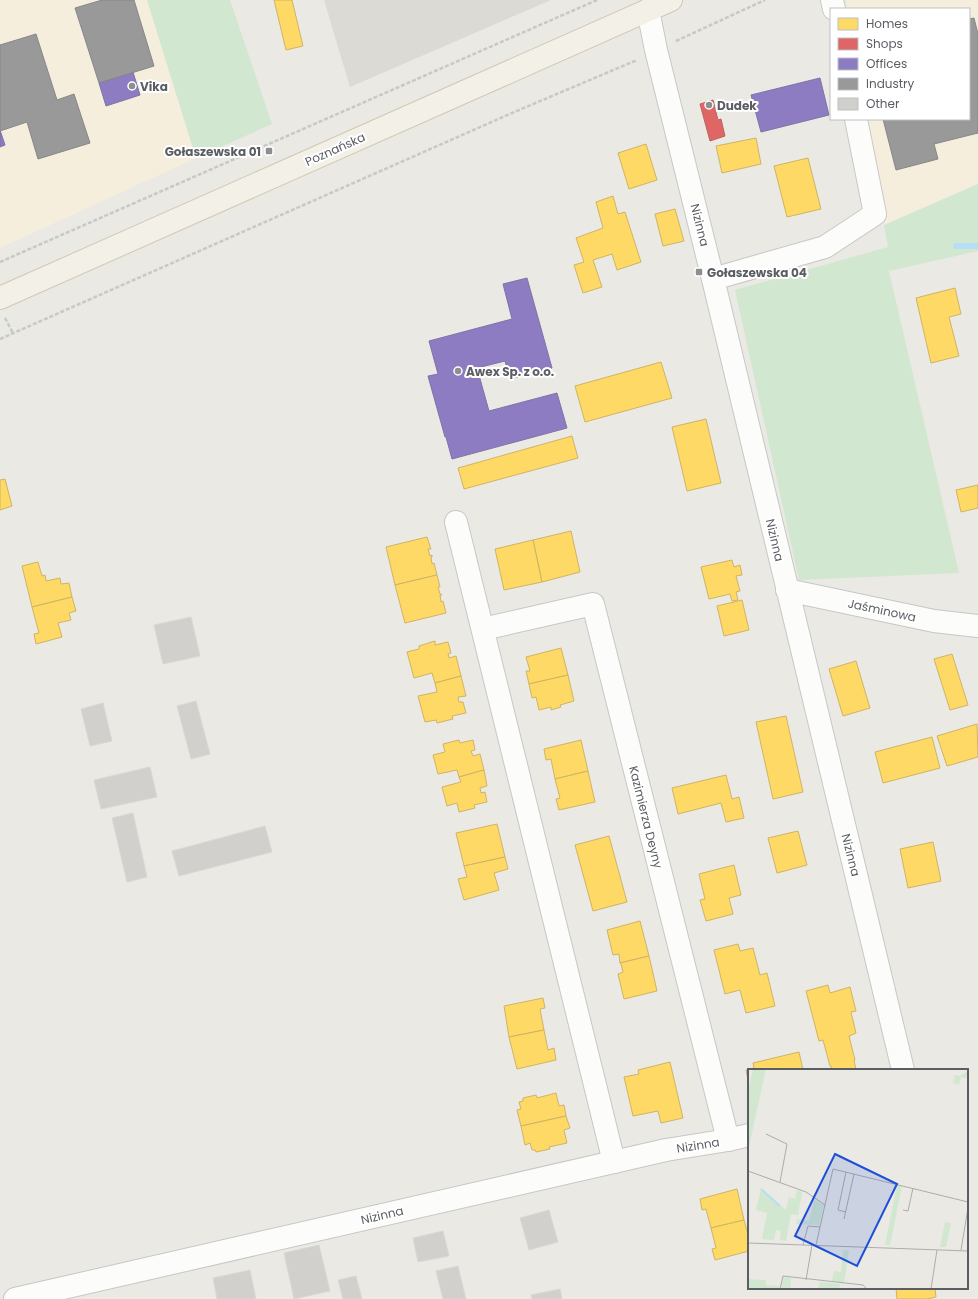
<svg xmlns="http://www.w3.org/2000/svg" width="978" height="1299" viewBox="0 0 978 1299" font-family="Poppins,sans-serif">
<rect width="100%" height="100%" fill="#eae9e4"/>
<g fill="#f5eedc">
<polygon points="0,0 147,0 196,158 0,248"/>
<polygon points="846,0 978,0 978,184 884,225 866,119 969,119 969,9 847,9"/>
</g>
<polygon fill="#dbdad5" points="324,0 551,0 350,87"/>
<g fill="#d2e7cf">
<polygon points="147,0 230,0 272,124 196,158"/>
<polygon points="978,184 978,251 889,271 959,573 799,580 735,290 888,247 884,225"/>
</g>
<g fill="#ffd966" stroke="#ceb465">
<polygon points="274,0 292,0 303,46 286,50"/>
<polygon points="756,138 761,164 722,173 716,146"/>
<polygon points="646,144 657,180 629,189 618,153"/>
<polygon points="808,158 821,209 787,217 774,166"/>
<polygon points="613,196 618,214 625,212 641,262 617,270 612,254 593,260 602,287 583,293 574,265 584,262 576,238 603,228 596,202"/>
<polygon points="675,209 684,241 663,246 655,214"/>
<polygon points="955,288 961,314 949,317 959,356 931,363 916,298"/>
<polygon points="661,362 672,398 585,422 575,386"/>
<polygon points="706,419 721,483 687,491 672,427"/>
<polygon points="572,436 578,458 464,489 458,468"/>
<polygon points="5,479 12,506 0,510 0,480"/>
<polygon points="978,485 978,508 961,512 956,490"/>
<polygon points="571,531 580,572 542,582 533,540"/>
<polygon points="427,537 431,549 428,549 430,556 432,555 432,557 431,557 432,564 434,563 437,575 395,585 386,547"/>
<polygon points="533,540 542,582 504,590 495,549"/>
<polygon points="732,560 734,567 740,565 742,575 736,576 740,591 736,592 738,600 732,601 730,594 709,599 701,567"/>
<polygon points="38,562 42,576 45,575 46,581 60,578 61,584 69,583 72,597 32,607 22,566"/>
<polygon points="437,575 440,587 438,587 440,594 441,594 442,595 440,595 441,602 443,601 446,613 405,623 395,585"/>
<polygon points="72,597 76,611 69,613 71,620 58,623 62,637 36,644 34,634 39,633 32,607"/>
<polygon points="742,600 749,630 724,636 717,606"/>
<polygon points="435,641 435,645 448,642 451,653 448,654 449,658 456,656 461,676 435,683 432,673 414,678 407,652 419,649 419,646"/>
<polygon points="561,648 568,675 529,684 526,671 530,671 526,657"/>
<polygon points="952,654 968,705 950,710 934,659"/>
<polygon points="856,661 870,708 843,716 829,669"/>
<polygon points="568,675 574,701 560,705 561,707 551,710 551,707 539,710 536,697 532,698 529,684"/>
<polygon points="461,676 466,696 458,697 459,702 463,702 466,713 452,716 453,719 437,723 436,720 425,722 418,696 437,692 435,683"/>
<polygon points="786,716 803,792 773,799 756,722"/>
<polygon points="977,724 978,757 947,766 937,736"/>
<polygon points="932,737 940,768 883,783 875,752"/>
<polygon points="459,740 460,743 473,740 475,750 471,751 473,756 480,754 484,770 459,777 457,770 438,774 433,755 445,752 443,744"/>
<polygon points="581,740 588,771 555,779 551,759 546,760 544,749"/>
<polygon points="484,770 487,786 480,788 481,793 485,792 487,802 474,805 475,808 459,812 457,803 447,806 442,787 461,782 459,777"/>
<polygon points="588,771 595,802 559,810 556,799 560,798 555,779"/>
<polygon points="726,775 732,799 739,797 744,818 726,822 721,803 678,814 672,788"/>
<polygon points="497,824 505,857 464,866 456,833"/>
<polygon points="798,831 807,865 777,873 768,838"/>
<polygon points="609,836 627,902 593,911 575,845"/>
<polygon points="933,842 941,881 908,888 900,849"/>
<polygon points="505,857 508,869 494,873 499,890 464,900 458,879 467,877 464,866"/>
<polygon points="734,865 741,895 729,898 733,914 706,921 700,900 705,899 699,874"/>
<polygon points="640,921 649,956 620,963 619,954 613,955 607,930"/>
<polygon points="738,944 740,951 753,948 760,975 767,973 775,1006 746,1013 740,990 725,994 714,950"/>
<polygon points="649,956 657,991 624,999 618,974 623,972 621,964 620,963"/>
<polygon points="828,985 830,993 850,987 856,1011 851,1012 856,1033 849,1036 855,1060 854,1060 856,1070 832,1070 831,1066 830,1066 823,1040 819,1041 806,991"/>
<polygon points="543,998 545,1008 540,1009 544,1030 509,1037 504,1006"/>
<polygon points="544,1030 548,1050 554,1048 556,1060 517,1069 509,1037"/>
<polygon points="799,1052 803,1070 749,1070 749,1085 746,1070 754,1068 753,1063"/>
<polygon points="670,1062 683,1118 661,1123 658,1111 633,1116 624,1077 639,1074 638,1070"/>
<polygon points="556,1093 559,1106 564,1105 566,1116 521,1126 517,1110 521,1109 519,1102 523,1101 523,1098 536,1095 537,1098"/>
<polygon points="566,1116 570,1128 564,1130 567,1143 549,1147 550,1149 536,1152 535,1150 532,1150 530,1143 525,1145 521,1126"/>
<polygon points="737,1189 744,1220 711,1228 706,1209 702,1210 700,1199"/>
<polygon points="744,1220 749,1238 749,1251 715,1260 712,1249 716,1248 711,1228"/>
<polygon points="896,1288 935,1288 936,1297 927,1299 897,1299"/>
</g>
<polygon fill="#e06666" stroke="#b86465" points="713,100 718,120 721,119 725,136 710,141 700,104"/>
<g fill="#8e7cc3" stroke="#7e73a6">
<polygon points="133,72 140,95 106,106 99,83"/>
<polygon points="820,78 829,115 761,132 751,95"/>
<polygon points="0,130 5,145 0,147"/>
<polygon points="527,278 552,368 510,379 505,361 477,368 489,411 557,393 567,428 452,459 446,437 445,437 428,376 438,374 429,341 512,319 503,284"/>
</g>
<g fill="#999" stroke="#868789">
<polygon points="102,0 134,0 154,66 99,83 75,8"/>
<polygon points="974,18 978,34 978,133 934,144 938,159 896,170 883,119 969,119 969,19"/>
<polygon points="36,34 57,100 74,94 90,143 38,159 27,122 0,131 0,45"/>
</g>
<g fill="none" stroke-linecap="round" stroke-linejoin="round">
<polyline stroke="#b6def7" stroke-width="6" points="956,246 978,246"/>
</g>
<g fill="#d1d0cd" stroke="#dad8d4">
<polygon points="191,617 200,656 163,664 154,625"/>
<polygon points="196,701 210,754 191,759 177,706"/>
<polygon points="103,703 112,741 90,746 81,709"/>
<polygon points="150,767 157,797 101,809 94,780"/>
<polygon points="133,813 147,877 127,882 112,818"/>
<polygon points="265,826 272,852 179,876 172,851"/>
<polygon points="549,1210 558,1242 529,1250 520,1218"/>
<polygon points="443,1231 449,1256 418,1262 413,1238"/>
<polygon points="319,1245 330,1291 294,1299 284,1253"/>
<polygon points="458,1266 466,1299 443,1299 436,1271"/>
<polygon points="250,1270 256,1299 217,1299 213,1278"/>
<polygon points="356,1276 362,1299 343,1299 338,1280"/>
<polygon points="560,1289 562,1299 532,1299 531,1295"/>
</g>
<g fill="none" stroke-linecap="round" stroke-linejoin="round">
<defs>
<g id="minor">
<polyline points="832,0 834,9"/>
<polyline points="648,10 656,50 713,279 903,1070"/>
<polyline points="713,279 825,247 875,214 856,119"/>
<polyline points="456,522 614,1162"/>
<polyline points="787,590 934,621 978,626"/>
<polyline points="483,629 593,604 728,1140"/>
<polyline points="15,1299 666,1150 728,1140 749,1135"/>
</g>
<polyline id="major" points="0,298 671,0"/>
</defs>
<use href="#minor" stroke="#c7c7c6" stroke-width="24"/>
<use href="#major" stroke="#d3c9b1" stroke-width="24"/>
<g stroke="#c4cac7" stroke-width="2.5" stroke-dasharray="4 2" stroke-linecap="butt">
<polyline points="676,41 765,0"/>
<polyline points="0,262 597,0"/>
<polyline points="5,318 13,333"/>
<polyline points="0,339 512,113 637,60"/>
</g>
<use href="#minor" stroke="#fcfcfb" stroke-width="22"/>
<use href="#major" stroke="#f2f0e7" stroke-width="22"/>
</g>
<g fill="#8c8f90" stroke="#fff" stroke-width="1.5">
<circle cx="132" cy="86" r="4"/>
<circle cx="709" cy="105" r="4"/>
<rect x="265" y="147" width="8" height="8" rx="2"/>
<rect x="695" y="268" width="8" height="8" rx="2"/>
<circle cx="458" cy="371" r="4"/>
</g>
<g text-anchor="middle" dominant-baseline="central" stroke-width="4" stroke-linejoin="round" paint-order="stroke">
<g font-size="12" font-weight="bold" fill="#5a5e63" stroke="#fff" text-anchor="start">
<text x="140" y="86">Vika</text>
<text x="717" y="105">Dudek</text>
<text x="261" y="151" text-anchor="end">Gołaszewska 01</text>
<text x="707" y="272">Gołaszewska 04</text>
<text x="466" y="371">Awex Sp. z o.o.</text>
</g>
<g font-size="12" fill="#5a5e63" stroke="#fff">
<text transform="translate(335 149) rotate(-24)">Poznańska</text>
<text transform="translate(700 225) rotate(76)">Nizinna</text>
<text transform="translate(775 540) rotate(77)">Nizinna</text>
<text transform="translate(882 610) rotate(12)">Jaśminowa</text>
<text transform="translate(646 817) rotate(76)">Kazimierza Deyny</text>
<text transform="translate(851 855) rotate(76)">Nizinna</text>
<text transform="translate(698 1145) rotate(-9)">Nizinna</text>
<text transform="translate(382 1215) rotate(-13)">Nizinna</text>
</g>
</g>
<g transform="translate(748 1069)">
<rect width="220" height="220" fill="#eae9e4"/>
<path d="M5 0H18L0 82V22ZM220 2 218 9 213 8 211 16 205 14 207 6 212 7ZM149 116 154 117 142 176H137ZM13 120 38 141 41 128 47 130 49 121 54 123 50 146 43 145 38 172 32 171 33 162 28 161 26 171 14 170 19 144 8 141ZM66 131 76 136 71 156 48 155 49 150 61 152ZM197 153 203 154 198 178H192ZM95 181H101L96 214 84 212 86 202 93 203ZM35 208 43 209 42 220H33ZM0 210 18 211V216L31 217V220H0ZM72 213 92 215 91 220H70Z" fill="#d2e7cf"/>
<path fill="none" stroke="#b6def7" stroke-width="2" d="M13 120 32 137"/>
<path fill="none" stroke="#acadac" stroke-width="1" d="M18 65 39 75 32 113M0 102 58 123 77 136M155 141 160 142 165 119M98 143 90 141 98 103M96 150 106 105M0 174 220 182M55 176 60 157 72 158M68 176 85 100 220 133M213 181 220 139M58 211 64 176M32 220 35 207 115 216 119 220M183 220 189 181"/>
<path fill="#1d4ed8" fill-opacity="0.15" stroke="#1d4ed8" stroke-width="2" d="M87 85 149 115 109 197 47 167Z"/>
<rect width="220" height="220" fill="none" stroke="#5a5e63" stroke-width="2"/>
</g>
<rect x="830" y="8" width="140" height="112" fill="#ffffff" stroke="#bdbfc1"/>
<rect x="838" y="18" width="20" height="12" fill="#ffd966" stroke="#bdbfc1"/>
<text x="866" y="28" font-size="12" fill="#5a5e63">Homes</text>
<rect x="838" y="38" width="20" height="12" fill="#e06666" stroke="#bdbfc1"/>
<text x="866" y="48" font-size="12" fill="#5a5e63">Shops</text>
<rect x="838" y="58" width="20" height="12" fill="#8e7cc3" stroke="#bdbfc1"/>
<text x="866" y="68" font-size="12" fill="#5a5e63">Offices</text>
<rect x="838" y="78" width="20" height="12" fill="#999999" stroke="#bdbfc1"/>
<text x="866" y="88" font-size="12" fill="#5a5e63">Industry</text>
<rect x="838" y="98" width="20" height="12" fill="#d1d0cd" stroke="#bdbfc1"/>
<text x="866" y="108" font-size="12" fill="#5a5e63">Other</text>
</svg>
